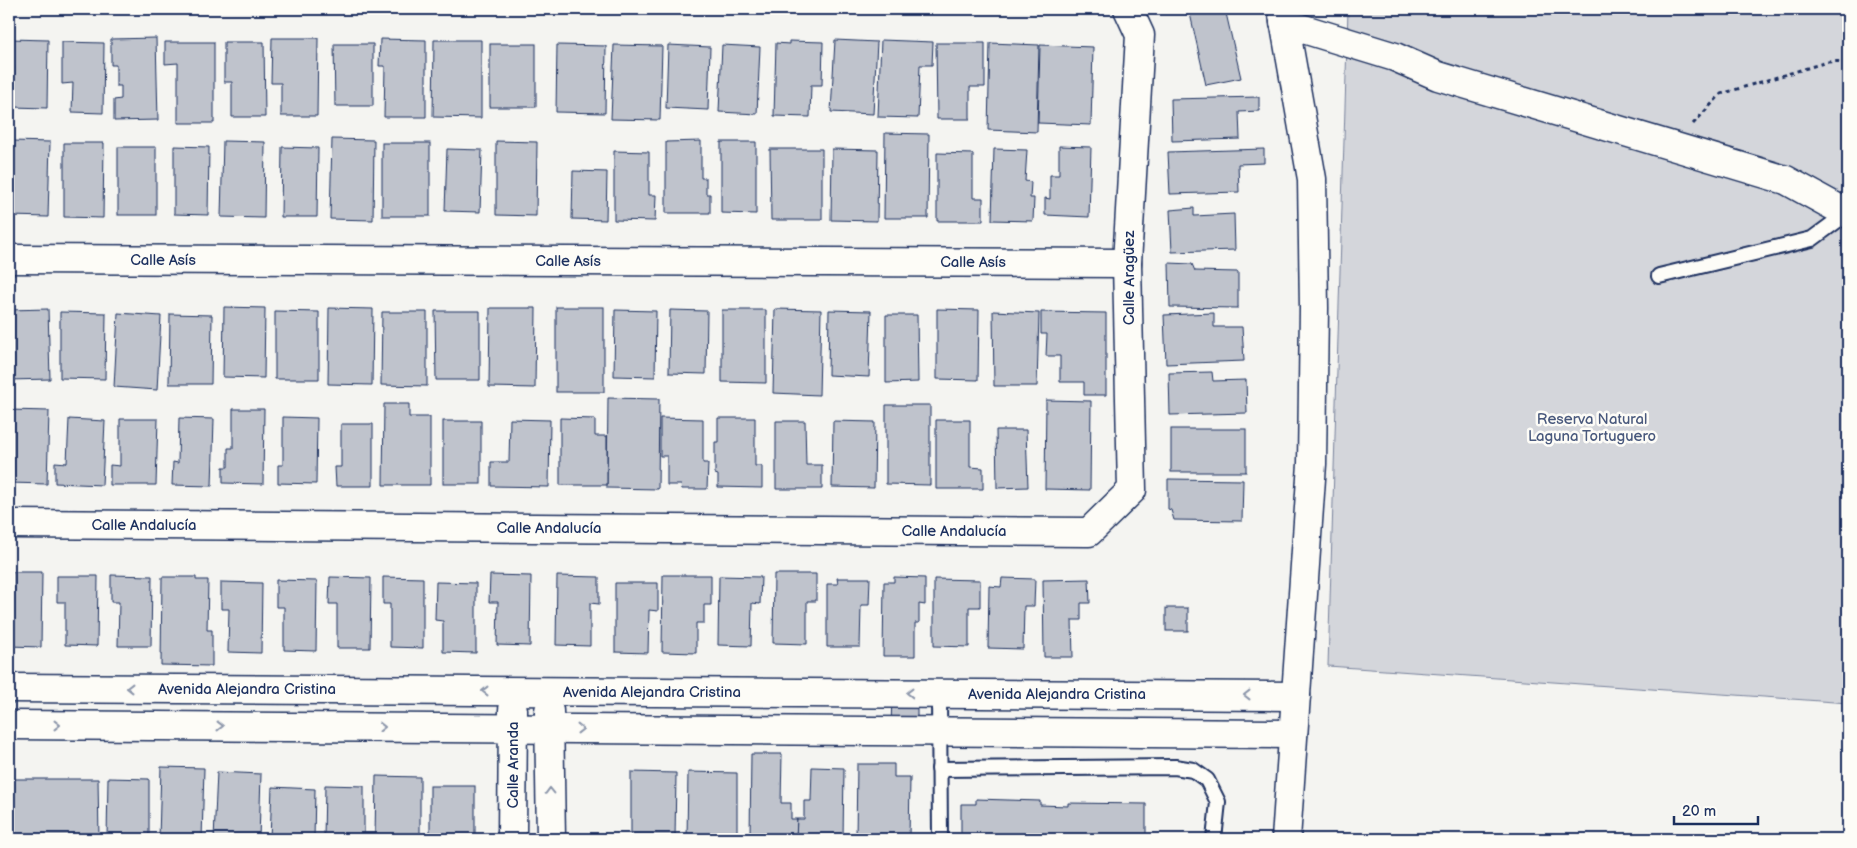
<svg xmlns="http://www.w3.org/2000/svg" width="1857" height="848" viewBox="0 0 1857 848" font-family="'Balsamiq Sans',sans-serif">
<rect width="100%" height="100%" fill="#f4f4f1"/>
<filter id="ink" filterUnits="userSpaceOnUse"><feTurbulence type="fractalNoise" baseFrequency=".02" numOctaves="2"/><feDisplacementMap in="SourceGraphic" scale="10" xChannelSelector="R" yChannelSelector="G"/><feConvolveMatrix kernelMatrix="1 2 1 2 8 2 1 2 1" color-interpolation-filters="sRGB"/></filter>
<g filter="url(#ink)">
<polygon fill="#d4d6db" stroke="#78829c" points="1348,9 1848,9 1848,703 1328,666"/>
<g fill="#bfc3cc" stroke="#1b2f5e">
<polygon points="1189,9 1225,9 1241,78 1206,85"/>
<polygon points="156,38 158,120 114,121 114,100 121,99 121,86 116,86 116,65 111,65 111,39"/>
<polygon points="272,38 318,38 317,116 281,116 281,83 271,83"/>
<polygon points="9,39 48,40 47,108 13,107 14,66 9,66"/>
<polygon points="380,39 426,40 426,117 384,117 385,66 379,66"/>
<polygon points="434,40 481,40 481,118 433,117"/>
<polygon points="835,40 877,42 873,114 831,112"/>
<polygon points="881,40 933,42 932,65 920,65 918,118 878,117"/>
<polygon points="789,41 823,42 822,85 811,85 810,117 774,116 776,43 789,44"/>
<polygon points="62,42 104,43 103,113 72,112 73,83 62,84"/>
<polygon points="165,42 214,42 214,123 178,123 178,63 165,64"/>
<polygon points="224,42 264,42 265,117 232,117 232,82 224,82"/>
<polygon points="936,43 985,43 985,87 970,87 970,119 937,119"/>
<polygon points="990,43 1039,45 1037,132 988,130"/>
<polygon points="334,44 373,44 373,106 335,106"/>
<rect x="490" y="44" width="46" height="63"/>
<polygon points="557,45 606,46 605,113 556,112"/>
<polygon points="614,45 662,46 660,120 611,119"/>
<polygon points="668,45 710,47 708,110 666,108"/>
<polygon points="722,45 760,47 757,114 719,112"/>
<polygon points="1040,45 1093,47 1091,125 1038,123"/>
<polygon points="1259,97 1259,111 1239,112 1240,139 1172,141 1171,99"/>
<polygon points="885,133 929,134 928,218 884,218"/>
<polygon points="332,139 374,140 373,220 330,219"/>
<polygon points="12,141 50,142 48,217 10,216"/>
<polygon points="223,141 265,142 264,218 221,217"/>
<polygon points="496,141 537,142 536,216 496,215"/>
<polygon points="701,141 701,178 706,178 706,194 710,194 710,213 666,213 666,142"/>
<polygon points="721,142 756,142 756,214 721,213"/>
<polygon points="64,143 104,143 103,218 64,217"/>
<rect x="382" y="143" width="48" height="73"/>
<polygon points="174,146 209,147 208,215 174,214"/>
<polygon points="1059,146 1091,147 1089,217 1045,215 1045,198 1050,199 1050,175 1059,175"/>
<rect x="118" y="147" width="38" height="68"/>
<polygon points="282,147 318,148 317,217 281,217"/>
<polygon points="447,149 482,150 480,212 445,211"/>
<polygon points="770,149 822,149 822,220 771,220"/>
<polygon points="832,149 878,150 877,221 831,220"/>
<polygon points="994,149 1027,150 1025,181 1031,182 1030,198 1034,198 1033,221 992,220"/>
<polygon points="1264,149 1264,163 1238,164 1239,192 1170,194 1168,152"/>
<polygon points="614,151 649,152 649,195 656,195 655,221 614,220"/>
<polygon points="937,153 973,154 973,198 983,198 983,221 937,221"/>
<polygon points="573,171 607,172 606,220 572,219"/>
<polygon points="1194,208 1194,216 1234,214 1235,250 1172,252 1170,210"/>
<polygon points="1169,263 1192,264 1195,271 1238,272 1238,308 1170,307"/>
<polygon points="224,307 265,308 264,378 223,377"/>
<rect x="556" y="307" width="48" height="85"/>
<polygon points="329,308 373,309 372,385 328,384"/>
<polygon points="490,308 536,308 535,388 489,387"/>
<polygon points="48,309 50,379 9,380 9,310"/>
<polygon points="775,309 821,310 819,395 773,393"/>
<polygon points="937,309 979,310 978,380 937,379"/>
<polygon points="615,310 656,311 655,377 614,376"/>
<polygon points="670,310 707,311 706,374 669,373"/>
<polygon points="722,310 766,310 766,383 722,382"/>
<polygon points="829,310 871,311 869,377 828,375"/>
<polygon points="275,311 319,312 319,379 275,379"/>
<polygon points="435,311 480,311 480,380 436,380"/>
<polygon points="993,311 1039,313 1037,386 994,386"/>
<polygon points="60,312 106,313 105,379 60,378"/>
<polygon points="382,312 427,312 427,386 381,385"/>
<polygon points="1041,312 1106,313 1106,395 1084,395 1084,382 1060,382 1060,356 1046,356 1047,334 1041,334"/>
<polygon points="118,313 161,316 157,390 114,387"/>
<polygon points="1214,313 1214,327 1242,327 1244,361 1166,364 1164,315"/>
<polygon points="170,314 212,315 211,384 169,384"/>
<polygon points="886,315 917,315 918,382 886,383"/>
<polygon points="1212,372 1213,381 1246,380 1247,413 1170,415 1169,373"/>
<polygon points="608,398 659,399 658,489 607,488"/>
<polygon points="1046,400 1091,401 1090,490 1045,489"/>
<polygon points="384,404 409,404 409,417 430,417 430,485 383,485"/>
<polygon points="886,405 930,405 930,485 886,484"/>
<polygon points="233,409 264,409 263,484 223,483 223,467 228,467 228,448 233,448"/>
<polygon points="9,410 49,411 47,484 9,483"/>
<polygon points="283,417 317,418 316,484 278,483 278,465 283,465"/>
<polygon points="179,418 214,419 212,486 172,485 173,462 178,463"/>
<polygon points="560,418 595,419 595,436 607,436 607,485 560,485"/>
<polygon points="660,418 703,419 703,463 708,463 707,489 682,489 681,485 667,485 667,456 660,456"/>
<polygon points="718,418 755,418 755,466 762,466 762,488 718,487 718,475 715,474 715,442 718,442"/>
<polygon points="69,419 105,421 102,485 55,483 55,462 67,463"/>
<polygon points="120,419 158,419 156,485 110,485 110,465 120,466"/>
<polygon points="510,419 550,420 549,487 491,486 491,462 509,462"/>
<polygon points="936,420 970,420 970,467 983,468 983,489 936,489"/>
<rect x="443" y="421" width="38" height="63"/>
<polygon points="776,421 805,421 806,465 822,465 822,489 776,489"/>
<polygon points="833,421 875,422 874,488 832,487"/>
<polygon points="341,424 373,424 373,486 336,486 335,467 341,467"/>
<rect x="1171" y="429" width="75" height="43"/>
<polygon points="996,430 1026,430 1028,487 997,488"/>
<polygon points="1168,479 1243,480 1242,521 1174,520 1171,510 1168,509"/>
<polygon points="9,572 42,572 41,647 9,646"/>
<polygon points="774,574 816,574 816,601 807,601 807,644 773,643"/>
<polygon points="111,575 152,576 151,646 118,646 119,602 111,602"/>
<polygon points="490,575 531,576 530,646 497,645 498,602 489,602"/>
<polygon points="663,575 711,575 711,605 704,605 704,623 696,623 696,653 662,652"/>
<polygon points="57,576 98,576 97,646 65,645 65,602 57,602"/>
<polygon points="557,576 599,577 599,604 590,603 590,646 556,645"/>
<polygon points="719,576 761,577 760,604 752,603 751,646 718,645"/>
<polygon points="162,577 196,577 196,580 208,580 207,630 212,630 212,666 161,665"/>
<polygon points="330,577 371,578 370,648 337,648 337,604 329,604"/>
<polygon points="383,577 423,578 423,648 390,647 390,604 383,604"/>
<polygon points="894,577 925,578 925,605 919,604 919,623 915,623 915,656 883,656 884,582 894,582"/>
<polygon points="837,578 870,578 869,605 861,605 860,647 827,647 827,584 838,584"/>
<polygon points="1002,578 1035,579 1034,606 1024,606 1023,649 988,648 989,586 1001,587"/>
<polygon points="934,579 980,580 980,607 969,607 969,647 934,646"/>
<polygon points="1089,579 1090,603 1081,603 1081,620 1072,620 1073,657 1044,657 1043,580"/>
<polygon points="276,580 317,581 316,651 284,650 284,607 276,607"/>
<polygon points="221,582 262,583 261,653 228,652 229,609 221,609"/>
<polygon points="436,582 476,583 476,653 443,652 443,621 435,620"/>
<polygon points="615,583 658,583 658,611 649,610 648,653 615,652"/>
<rect x="1166" y="608" width="22" height="23"/>
<polygon points="892,695 917,696 917,729 891,728"/>
<polygon points="751,754 782,754 781,803 791,803 791,819 797,819 796,839 750,839"/>
<polygon points="857,764 894,764 894,777 910,777 909,839 856,839"/>
<polygon points="161,767 204,768 202,839 159,839"/>
<polygon points="812,767 844,768 843,839 796,839 797,819 804,819 804,801 811,801"/>
<polygon points="217,772 261,774 259,839 214,839"/>
<polygon points="631,772 676,773 675,839 631,839"/>
<polygon points="688,772 737,773 737,839 687,839"/>
<polygon points="376,776 420,777 420,839 375,839"/>
<polygon points="108,778 149,779 149,839 107,839"/>
<polygon points="9,779 98,779 99,839 9,839"/>
<polygon points="325,785 364,786 364,839 324,839"/>
<rect x="430" y="786" width="45" height="53"/>
<polygon points="272,787 315,789 314,839 270,839"/>
<polygon points="976,799 1040,801 1040,805 1068,806 1068,803 1146,804 1146,839 961,839 961,804 976,804"/>
</g>
<g fill="none" stroke-linecap="round" stroke-linejoin="round">
<defs>
<g id="service">
<polyline points="1659,276 1812,239 1846,214"/>
<polyline points="939,693 940,839"/>
<polyline points="939,769 1175,767 1193,770 1207,780 1218,802 1214,839"/>
</g>
<g id="minor">
<polyline points="1284,23 1395,57 1438,76 1786,180 1848,214"/>
<polyline points="9,259 1127,263"/>
<polyline points="9,524 1089,532 1132,490 1127,263 1140,35 1128,9"/>
<polyline points="9,688 1296,696"/>
<polyline points="549,711 551,839"/>
<polyline points="9,725 1293,734"/>
<polyline points="512,839 513,710"/>
</g>
<polyline id="tertiary" points="1282,9 1312,179 1314,308 1312,464 1286,839"/>
</defs>
<use href="#service" stroke="#1b2f5e" stroke-width="18"/>
<use href="#minor" stroke="#1b2f5e" stroke-width="31"/>
<use href="#tertiary" stroke="#1b2f5e" stroke-width="31"/>
<polyline stroke="#1b2f5e" stroke-width="3" stroke-dasharray="4 4" stroke-linecap="butt" points="1693,124 1721,94 1827,62 1848,61"/>
<use href="#service" stroke="#fdfcf7" stroke-width="14"/>
<use href="#minor" stroke="#fdfcf7" stroke-width="28"/>
<use href="#tertiary" stroke="#fdfcf7" stroke-width="28"/>
</g>
<defs><path id="oneway-chevron" d="M-2-3.5L2.5 0L-2 3.5" fill="none" stroke-width="1.6" stroke-linecap="round" stroke-linejoin="round" transform="scale(1.25)"/></defs>
<g stroke="#8c96aa">
<use href="#oneway-chevron" transform="translate(130 688) rotate(-180)"/>
<use href="#oneway-chevron" transform="translate(485 691) rotate(-180)"/>
<use href="#oneway-chevron" transform="translate(910 693) rotate(-180)"/>
<use href="#oneway-chevron" transform="translate(1247 695) rotate(-180)"/>
<use href="#oneway-chevron" transform="translate(57 725)"/>
<use href="#oneway-chevron" transform="translate(220 726)"/>
<use href="#oneway-chevron" transform="translate(382 727)"/>
<use href="#oneway-chevron" transform="translate(580 729)"/>
<use href="#oneway-chevron" transform="translate(550 791) rotate(-91)"/>
</g>
</g>
<g text-anchor="middle" dominant-baseline="central" stroke-width="5" stroke-linejoin="round" paint-order="stroke">
<g font-size="15" fill="#1b2f5e" stroke="#fdfcf7">
<text x="163" y="260">Calle Asís</text>
<text x="568" y="261">Calle Asís</text>
<text x="973" y="262">Calle Asís</text>
<text transform="translate(1129 278) rotate(-90)">Calle Aragüez</text>
<text x="144" y="525">Calle Andalucía</text>
<text x="549" y="528">Calle Andalucía</text>
<text x="954" y="531">Calle Andalucía</text>
<text x="247" y="689">Avenida Alejandra Cristina</text>
<text x="652" y="692">Avenida Alejandra Cristina</text>
<text x="1057" y="694">Avenida Alejandra Cristina</text>
<text transform="translate(513 765) rotate(-90)">Calle Aranda</text>
</g>
<g font-size="15" fill="#49597d" stroke="#fdfcf7">
<text x="1592" y="419">Reserva Natural<tspan x="1592" dy="17">Laguna Tortuguero</tspan></text>
</g>
</g>
<rect width="1857" height="848" fill="none" stroke="#fdfcf7" stroke-width="30"/>
<rect x="15" y="15" width="1827" height="818" fill="none" stroke="#1b2f5e" stroke-width="2" filter="url(#ink)"/>
<path d="M1674 816v8h84v-8" fill="none" stroke="#1b2f5e" stroke-width="2.5"/>
<text x="1682" y="816" font-size="15" fill="#1b2f5e" stroke="#fdfcf7" stroke-width="4" paint-order="stroke">20 m</text>
</svg>
